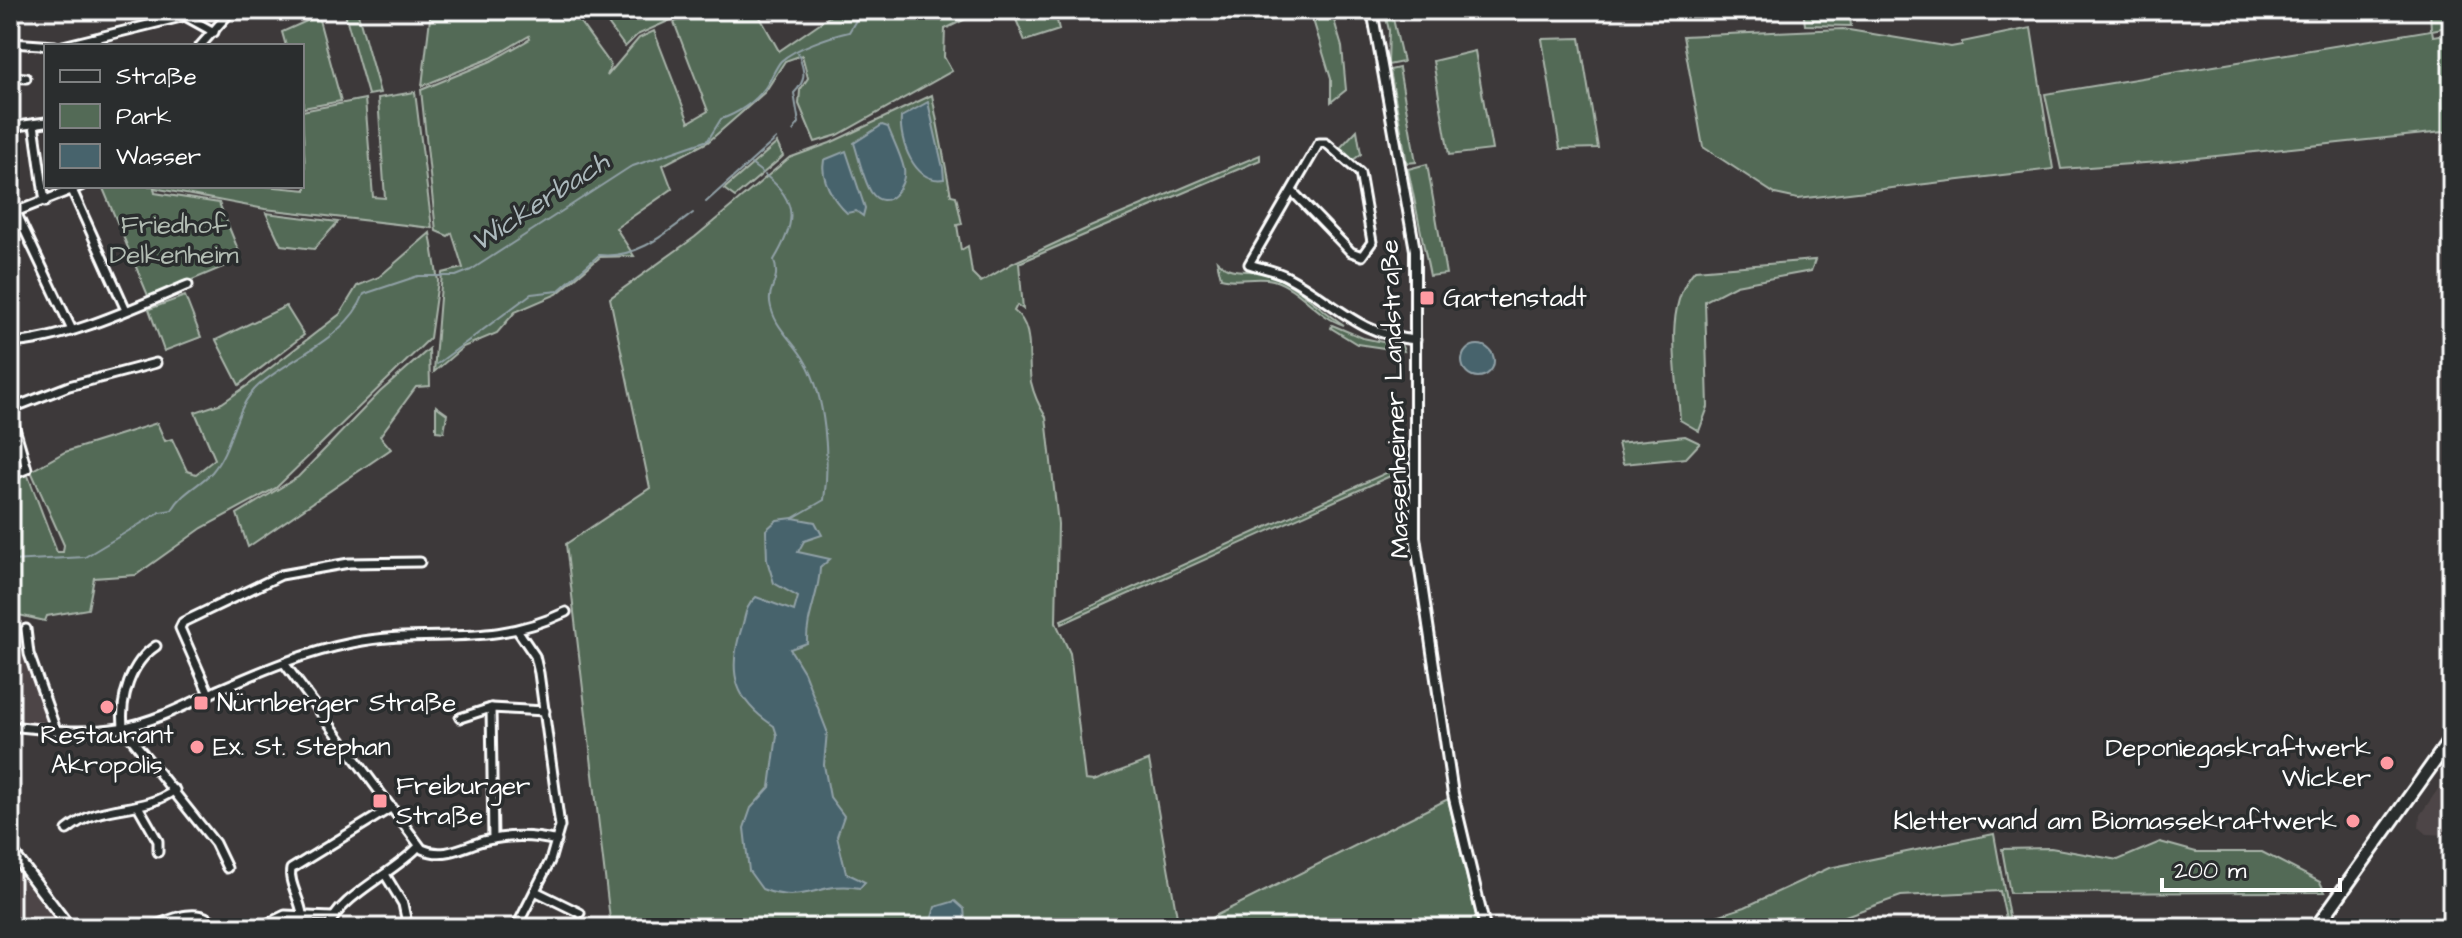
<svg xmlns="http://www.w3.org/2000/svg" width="2462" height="938" viewBox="0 0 2462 938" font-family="'Architects Daughter',sans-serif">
<rect width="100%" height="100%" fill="#3d393a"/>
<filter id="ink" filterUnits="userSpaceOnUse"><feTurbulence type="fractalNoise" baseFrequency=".0125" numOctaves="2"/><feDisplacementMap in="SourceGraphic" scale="16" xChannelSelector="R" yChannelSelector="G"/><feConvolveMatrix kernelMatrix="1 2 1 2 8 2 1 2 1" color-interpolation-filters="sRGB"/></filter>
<g filter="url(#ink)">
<g fill="#4e4546">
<polygon points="10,655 25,656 47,720 43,724 16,721 10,706"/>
<polygon points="2452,769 2452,835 2427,834 2419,827 2420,815"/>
<polygon points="10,858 11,859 64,928 10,928"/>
</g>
<g fill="#536a56" stroke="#a9b4aa" stroke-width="2">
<polygon points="344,10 357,10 380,93 368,95"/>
<polygon points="431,10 571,10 611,65 607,76 639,38 654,31 689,122 708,111 674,22 702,10 756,10 779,51 830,16 827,10 984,10 945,29 944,57 952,71 838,135 815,142 799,104 800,90 808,78 802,55 785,61 765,92 708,142 663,165 672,189 616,228 634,256 600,257 557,294 515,312 497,333 463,347 434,372 442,273 463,268 452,233 448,236 436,231 421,90 491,61 530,39 529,36 491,58 422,86"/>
<polygon points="598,10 693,10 637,35 625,47"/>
<polygon points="1012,10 1055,10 1059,30 1025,41"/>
<polygon points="1310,10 1331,10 1342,47 1346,90 1331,102 1331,79"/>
<polygon points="1384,10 1391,10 1403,62 1388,65 1389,30"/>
<polygon points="1803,10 1849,10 1851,26 1805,25"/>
<polygon points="2430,10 2452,10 2452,26 2432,30 2433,36 2452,33 2452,131 2159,162 2061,169 2045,94 2431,30"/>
<polygon points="318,16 341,101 303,108 302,46 286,46 282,32"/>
<polygon points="2031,28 2053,169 1798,199 1775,194 1703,147 1683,36 1843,29 1951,47 1962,45 1962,42"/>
<polygon points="1580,38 1598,148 1560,149 1542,39"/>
<polygon points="1475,51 1492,150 1449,155 1433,61"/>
<polygon points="1399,68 1416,162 1407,163 1390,70"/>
<polygon points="415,92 432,228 265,209 154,188 155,193 219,203 242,259 149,298 102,186 264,186 306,190 302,111 365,99 373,197 385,198 378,98"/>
<path d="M932 95 951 195 956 196 962 224 957 225 961 250 968 246 972 273 981 282 1013 263 1090 227 1260 155V160L1019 263 1023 309 1017 305 1014 311C1035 326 1027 358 1031 382 1034 395 1039 406 1046 417L1058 524 1056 623 1070 653 1085 780 1094 781 1149 760 1179 928H611L566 544 650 488 610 298 695 237 789 158 830 143Z"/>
<polygon points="1357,130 1361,154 1352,161 1339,149"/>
<polygon points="777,143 783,156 780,159 735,197 724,189"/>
<polygon points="1427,164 1446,274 1430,276 1408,169"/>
<polygon points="266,213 338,222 314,249 281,245"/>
<polygon points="430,233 438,281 430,338 276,488 202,528 136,575 94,578 88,609 47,616 45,621 10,613 10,479 27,473 57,552 63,552 64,545 31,471 65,452 157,423 165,441 172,439 187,471 196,474 215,459 195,412 222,403 251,383 340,314 357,286 379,277"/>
<path d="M1815 260 1811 271 1736 285 1705 301 1708 407 1699 431 1680 420C1678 373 1661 308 1695 270Z"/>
<path d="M1217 261C1233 277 1250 267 1269 274 1297 285 1318 308 1344 325 1317 317 1300 288 1273 280 1256 276 1238 283 1221 278Z"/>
<polygon points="185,296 201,337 164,351 149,309"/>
<polygon points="286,306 304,335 239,385 216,340"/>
<polygon points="1332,325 1363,338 1402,346 1404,351 1357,344 1331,328"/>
<polygon points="429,349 430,386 416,387 380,436 391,449 248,547 237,514 298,477 380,392"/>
<polygon points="436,406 447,414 444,432 436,431"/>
<polygon points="1685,436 1700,443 1686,458 1623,464 1618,443"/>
<polygon points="1408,463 1408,468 1062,624 1061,620"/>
<polygon points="1448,799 1479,928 1191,928"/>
<polygon points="1994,834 2011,928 2008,928 2000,891 1901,896 1812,928 1679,928 1745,907 1829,868"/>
<polygon points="2160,842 2196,852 2262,852 2320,882 2325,892 2010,893 2002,849 2051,848 2118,860"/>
</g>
<g fill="#47636c" stroke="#91a1a7" stroke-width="2">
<path d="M928 102 943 168 944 179C914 184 899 141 901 117Z"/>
<path d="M882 125 888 127C893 140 901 155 904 169 907 186 886 214 871 192 863 179 859 158 854 143Z"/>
<path d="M846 151 865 208 863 216 856 211 847 213C833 200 820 179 824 160Z"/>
<circle cx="1478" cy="361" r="16"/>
<path d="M793 518 815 522 822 535 804 541 798 552 830 559 820 568C819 595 806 616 807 643L790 649 804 672 827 731 824 765 830 797 844 816 837 836 846 873 865 882 860 888C821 880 804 906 762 889L749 871 744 828 751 808 770 787 777 735 774 726C735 701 727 673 741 630 746 616 744 608 756 597L794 611 798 597 774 583 767 560 766 530 777 520Z"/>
<polygon points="955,901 964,909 966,928 938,928 931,921 935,907"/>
</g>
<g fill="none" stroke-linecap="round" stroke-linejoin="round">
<g stroke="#91a1a7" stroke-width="2">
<path d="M793 131 799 123 794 93C808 79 804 70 798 53"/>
<polyline points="751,164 763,173"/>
<path d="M765 175C800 202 795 225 774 260 781 283 768 285 770 302 773 327 794 341 805 361 826 396 830 460 824 500L793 518"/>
<polyline points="706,202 776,139"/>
<path d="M437 364 531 294 558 291 599 255C636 259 664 235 693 213"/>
<path d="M10 561 85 557 160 512 172 510C182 492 199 486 212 472 234 446 233 408 259 385 293 356 348 337 364 294L418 276H456L471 270 630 167 708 140 721 119C737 114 755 102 765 88 771 80 775 68 781 61 795 48 831 36 849 32L862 10"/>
</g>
<defs>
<g id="minor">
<polyline points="12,43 55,46"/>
<polyline points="14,44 11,77 26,78"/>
<polyline points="63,46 185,16 214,32"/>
<polyline points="200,46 232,10"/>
<polyline points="34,124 45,202"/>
<polyline points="10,127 46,122"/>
<polyline points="72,190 126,310"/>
<path d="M1292 191 1351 252 1362 256 1372 242 1360 173 1326 143H1319L1249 264C1261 268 1275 270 1286 276 1336 302 1355 334 1416 340"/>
<polyline points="16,212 71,328"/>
<polyline points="10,214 81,186"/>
<path d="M10 343C66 340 135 307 188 285"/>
<polyline points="10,409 69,386 156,363"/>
<polyline points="10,411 27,469 10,476"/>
<polyline points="26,629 29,654 56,730"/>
<path d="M284 663 422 849C444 859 462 847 483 841 507 835 533 835 557 841"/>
<polyline points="209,694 180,628 183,622 281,575 349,563 420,562"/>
<polyline points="491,708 493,839"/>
<polyline points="460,718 491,708 545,711"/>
<path d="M10 726C46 730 83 734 119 728 155 722 188 704 220 689 263 670 306 652 352 643 431 627 486 650 566 612"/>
<polyline points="123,728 215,843 227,868"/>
<path d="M123 728C120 699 130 663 156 646"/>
<polyline points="138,806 158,841 158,852"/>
<path d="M67 830C104 800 138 816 175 790"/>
<polyline points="386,876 403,904 408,928"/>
<polyline points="535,891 580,913"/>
<path d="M302 914C300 899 288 882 291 869L392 807"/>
<path d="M150 928C172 918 202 904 218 928"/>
<polyline points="258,928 285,915 332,917"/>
<path d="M329 928C335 899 396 872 419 846"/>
<polyline points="516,928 550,861 560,826 539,673 535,656 518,631"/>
</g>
<polyline id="tertiary" points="1372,10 1415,250 1415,537 1453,794 1485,928"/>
<polyline id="secondary" points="10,849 70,928"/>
<polyline id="primary" points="2316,928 2452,737"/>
</defs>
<use href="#minor" stroke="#fff" stroke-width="13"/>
<use href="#tertiary" stroke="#fff" stroke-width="14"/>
<use href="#secondary" stroke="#fff" stroke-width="15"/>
<use href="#primary" stroke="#fff" stroke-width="17"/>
<use href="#minor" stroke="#2a2d2e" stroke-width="7"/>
<use href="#tertiary" stroke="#2a2d2e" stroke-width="8"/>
<use href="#secondary" stroke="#2a2d2e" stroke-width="9"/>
<use href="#primary" stroke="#2a2d2e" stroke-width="11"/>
</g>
</g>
<g fill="#ff9aa2" stroke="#2a2d2e" stroke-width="3">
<rect x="1419" y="290" width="16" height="16" rx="4"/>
<rect x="193" y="695" width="16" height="16" rx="4"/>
<circle cx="107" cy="707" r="8"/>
<circle cx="197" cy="747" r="8"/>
<circle cx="2387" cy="763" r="8"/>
<rect x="372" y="793" width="16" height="16" rx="4"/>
<circle cx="2353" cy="821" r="8"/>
</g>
<g text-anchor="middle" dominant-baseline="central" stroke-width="7" stroke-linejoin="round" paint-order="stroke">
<g font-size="26" fill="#b2bcb3" stroke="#2a2d2e">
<text x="174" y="225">Friedhof<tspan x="174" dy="30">Delkenheim</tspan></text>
</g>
<g font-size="26" fill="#fff" stroke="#2a2d2e" text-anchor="start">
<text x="1443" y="298">Gartenstadt</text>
<text x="217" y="703">Nürnberger Straße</text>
<text x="107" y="735" text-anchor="middle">Restaurant<tspan x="107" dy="30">Akropolis</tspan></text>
<text x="213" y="747">Ex. St. Stephan</text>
<text x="2371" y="748" text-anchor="end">Deponiegaskraftwerk<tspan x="2371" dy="30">Wicker</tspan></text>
<text x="396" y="786">Freiburger<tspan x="396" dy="30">Straße</tspan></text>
<text x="2337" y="821" text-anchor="end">Kletterwand am Biomassekraftwerk</text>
</g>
<g font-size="26" fill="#fff" stroke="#2a2d2e">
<text transform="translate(1395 399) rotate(-92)">Massenheimer Landstraße</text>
</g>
<g font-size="28" font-style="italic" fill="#acb9bd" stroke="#2a2d2e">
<text transform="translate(540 202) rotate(-33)">Wickerbach</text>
</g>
</g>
<rect width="2462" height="938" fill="none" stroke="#2a2d2e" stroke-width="40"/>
<rect x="20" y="20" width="2422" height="898" fill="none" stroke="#fff" stroke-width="3" filter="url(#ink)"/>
<rect x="44" y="44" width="260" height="144" fill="#2a2d2e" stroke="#7f8182" stroke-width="2"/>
<rect x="60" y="70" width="40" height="12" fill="#2a2d2e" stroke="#7f8182" stroke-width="2"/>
<text x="116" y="84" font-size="24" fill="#ffffff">Straße</text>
<rect x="60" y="104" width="40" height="24" fill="#536a56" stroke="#7f8182" stroke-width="2"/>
<text x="116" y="124" font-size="24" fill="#ffffff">Park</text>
<rect x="60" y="144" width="40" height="24" fill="#47636c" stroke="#7f8182" stroke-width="2"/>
<text x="116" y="164" font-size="24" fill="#ffffff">Wasser</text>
<path d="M2162 878v12h178v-12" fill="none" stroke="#ffffff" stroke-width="4"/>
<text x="2174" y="878" font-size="24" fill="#ffffff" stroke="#2a2d2e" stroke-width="6" paint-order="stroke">200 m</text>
</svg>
